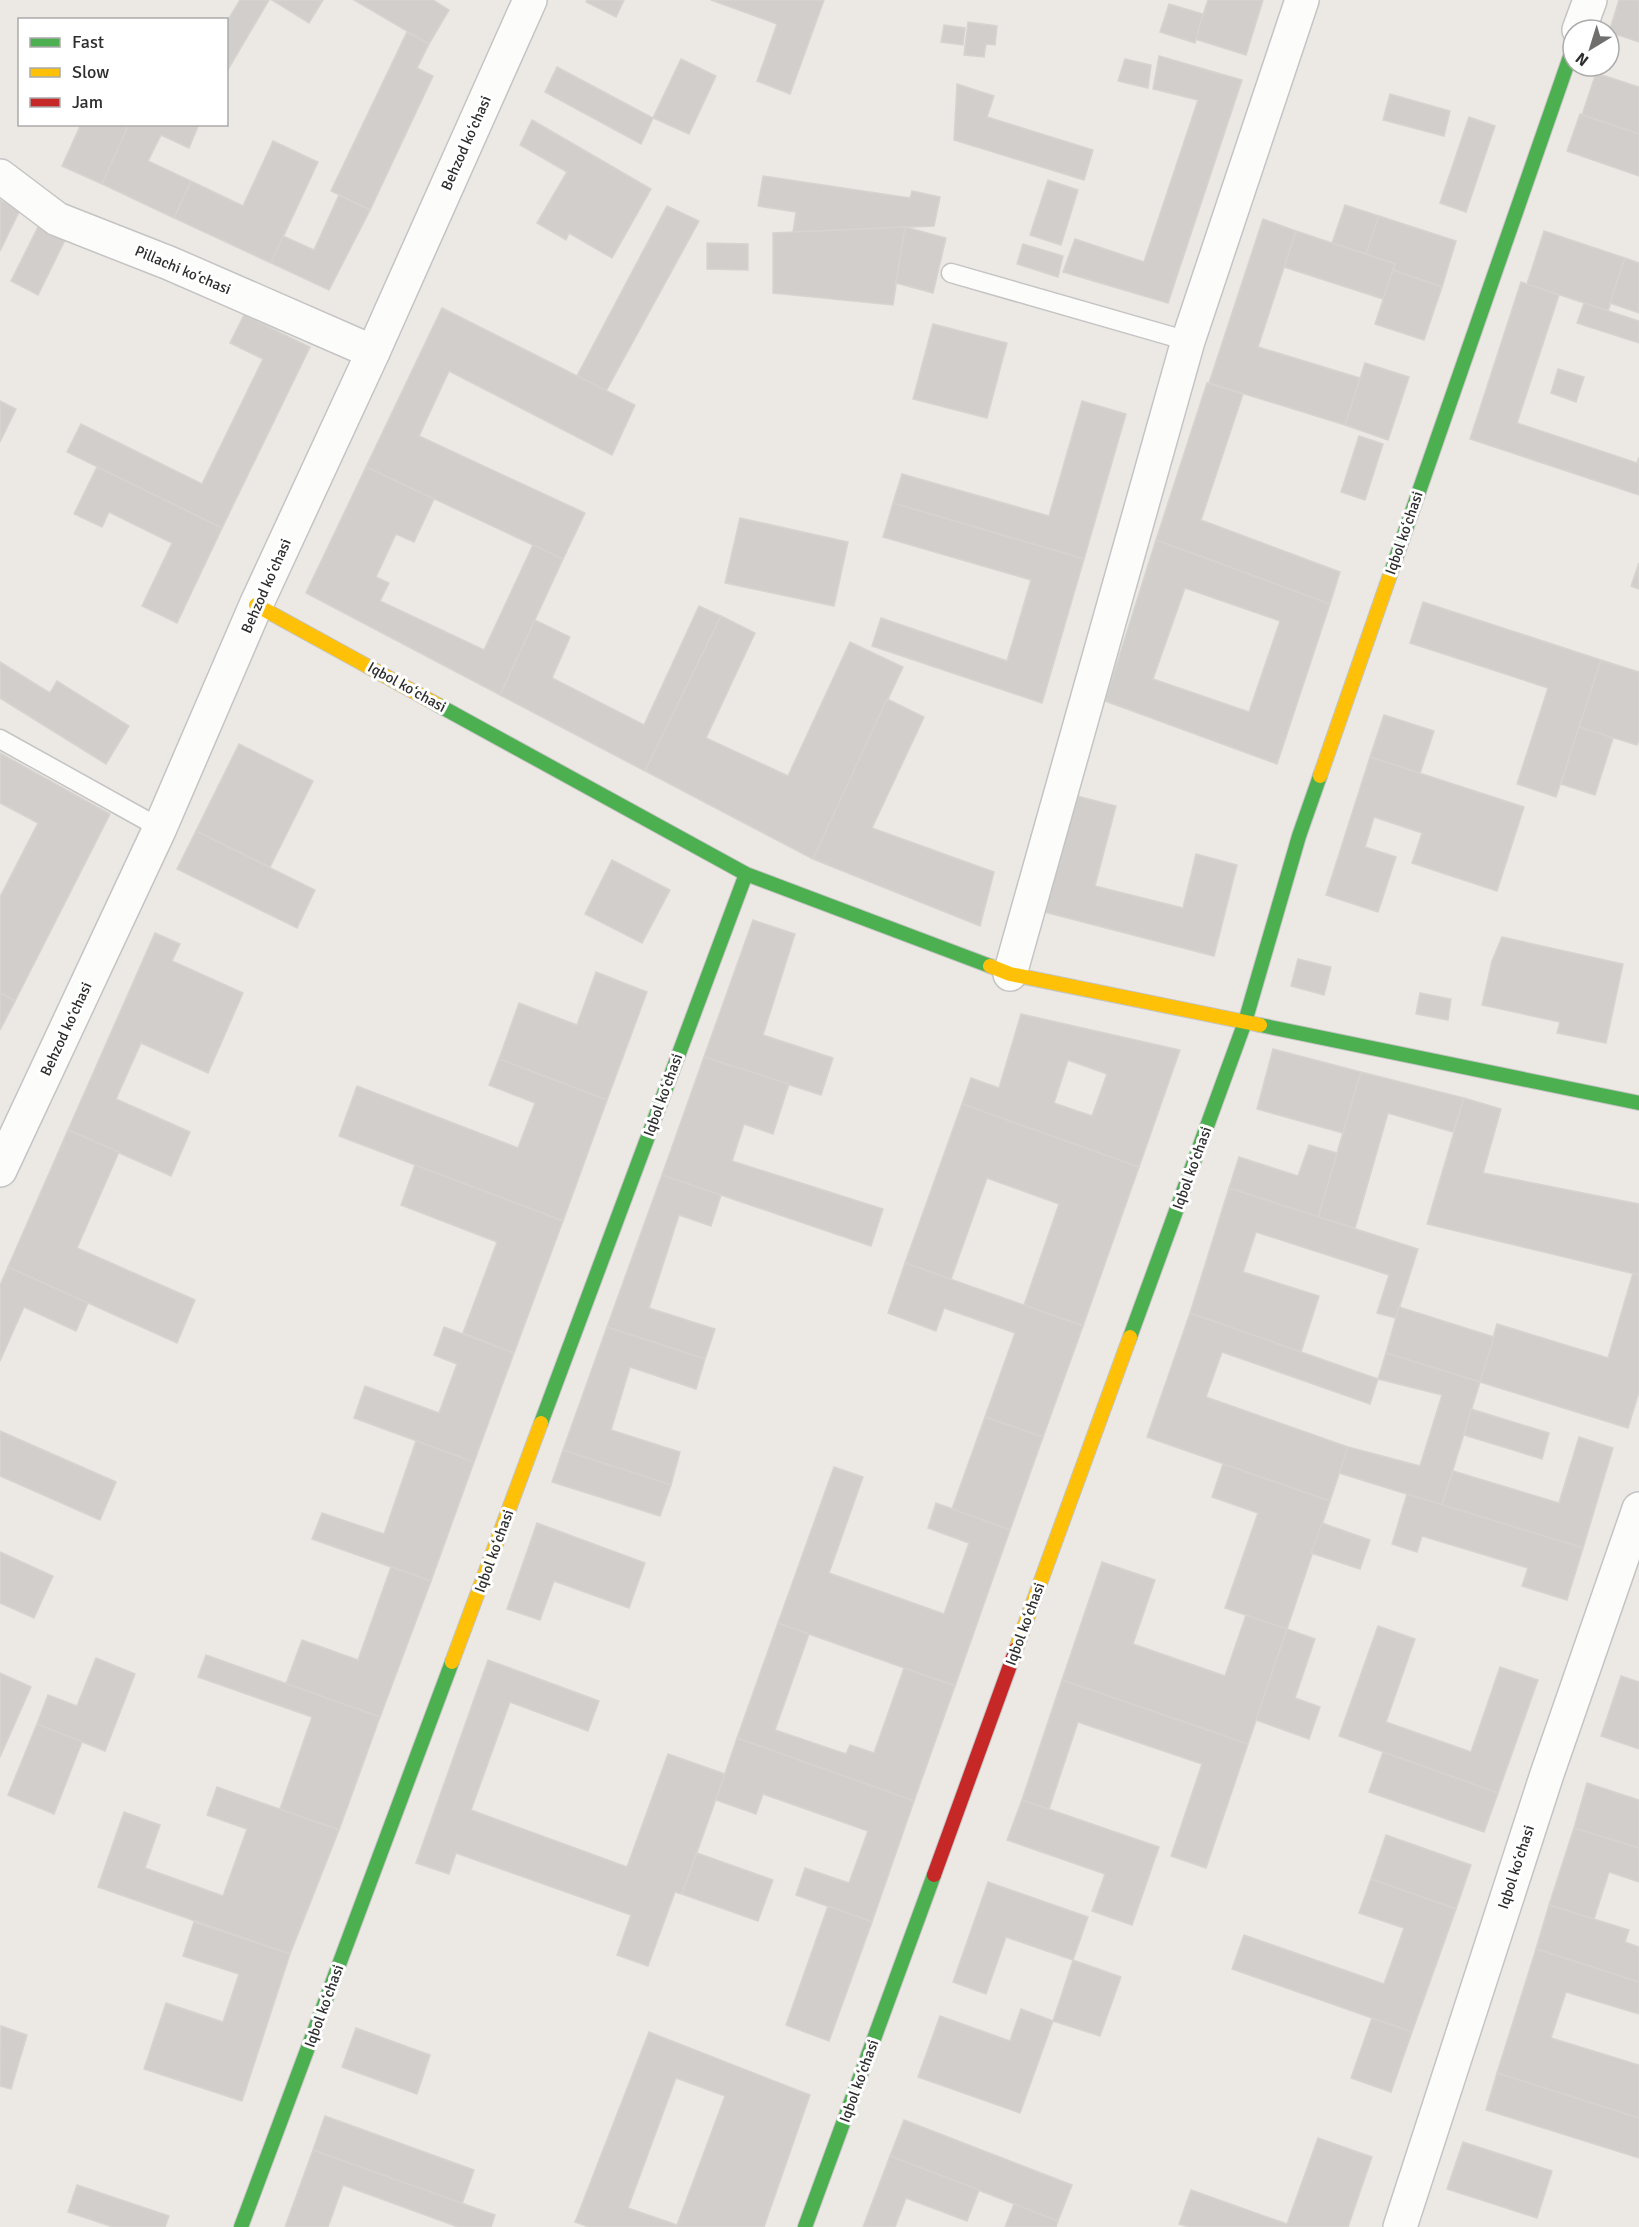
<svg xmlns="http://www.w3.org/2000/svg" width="1639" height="2227" viewBox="0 0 1639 2227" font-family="Signika,sans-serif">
<rect width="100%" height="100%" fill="#ece8e4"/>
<g fill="#d1cecb" stroke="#d7d4d0" stroke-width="1.5" fill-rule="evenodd">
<polygon points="240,0 269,0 226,73 226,23"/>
<polygon points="272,0 323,0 309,23"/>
<polygon points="354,0 433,0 449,10 429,44"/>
<polygon points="587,0 624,0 616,17 586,2"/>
<polygon points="711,0 824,0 790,94 757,81 777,24"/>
<polygon points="1208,0 1263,0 1246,55 1195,39"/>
<polygon points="1619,0 1639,0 1639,42 1609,32"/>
<polygon points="1169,4 1203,14 1195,43 1160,32"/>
<polygon points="968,22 997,26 995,45 986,44 984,57 964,55"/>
<polygon points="944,25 965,28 963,45 941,42"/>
<polygon points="407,32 429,44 417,68 433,76 370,210 331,191"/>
<polygon points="1159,56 1242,80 1168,303 1063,272 1075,239 1144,262 1198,100 1153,89"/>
<polygon points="681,59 716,76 689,134 653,118"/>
<polygon points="1125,59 1151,65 1148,88 1118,81"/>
<polygon points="557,67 653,118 641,144 545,92"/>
<polygon points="1596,73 1639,87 1639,134 1582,115"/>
<polygon points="957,84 994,96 987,117 1093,150 1084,180 954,140"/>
<polygon points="1390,94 1450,111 1444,136 1383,120"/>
<polygon points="1580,114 1639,134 1639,176 1567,151"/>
<polygon points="1469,117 1495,126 1466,212 1440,203"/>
<polygon points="532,120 651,189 612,258 569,233 566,240 537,223 567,172 520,145"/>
<polygon points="81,124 129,124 102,184 62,166"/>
<polygon points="129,124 199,124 189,148 161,135 148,161 191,181 174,218 102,184"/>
<polygon points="273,141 318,162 271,263 174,218 191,181 243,206"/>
<polygon points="763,176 910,198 912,191 940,197 934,226 793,232 796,212 758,206"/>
<polygon points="1048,180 1078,190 1061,245 1030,235"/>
<polygon points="339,195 370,210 329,290 271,263 283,236 314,250"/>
<polygon points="0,200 20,210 0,251"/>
<polygon points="1345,205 1379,216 1366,254 1332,243"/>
<polygon points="667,206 699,221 606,391 577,376"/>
<polygon points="1379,216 1456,241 1442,287 1393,270 1395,264 1366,254"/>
<polygon points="1263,219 1296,231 1258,347 1360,378 1345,425 1209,383"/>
<polygon points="41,221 68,234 38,295 11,281"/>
<polygon points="905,227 893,305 773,293 773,233"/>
<polygon points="905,227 946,238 933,293 896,283"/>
<polygon points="1296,231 1395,264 1383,299 1284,267"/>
<polygon points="1544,231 1625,258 1608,311 1527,284"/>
<polygon points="707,243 748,244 748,270 707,269"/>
<polygon points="1023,244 1063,256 1058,277 1017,264"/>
<polygon points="1625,258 1639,263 1639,313 1610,303"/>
<polygon points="1393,270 1442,287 1424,340 1375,324"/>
<polygon points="1521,282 1559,295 1517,423 1637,463 1639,457 1639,495 1470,439"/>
<polygon points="1584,303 1639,321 1639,343 1577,323"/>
<polygon points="442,308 635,405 612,455 449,371 419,436 585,513 563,559 366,467"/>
<polygon points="244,315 310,347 222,528 67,452 81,424 202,484 263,359 230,343"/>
<polygon points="933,324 1007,343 987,418 913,399"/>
<polygon points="1365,363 1409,377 1388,440 1345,425"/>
<polygon points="1558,369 1584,377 1576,402 1551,393"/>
<polygon points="1207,383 1243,394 1201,520 1340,572 1330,604 1156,540"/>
<polygon points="0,401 16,409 0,442"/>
<polygon points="1082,401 1126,414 1084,559 893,503 902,474 1049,516"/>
<polygon points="1359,436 1383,444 1365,500 1341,492"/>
<polygon points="97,467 222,528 177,623 142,606 172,543 109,512 102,527 74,514"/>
<polygon points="366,467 434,499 414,542 396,534 376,577 389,583 380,601 484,650 533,545 563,559 500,695 306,593"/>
<polygon points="893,503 1084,559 1042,703 872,646 881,618 1007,661 1031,580 883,537"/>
<polygon points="740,518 848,542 834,606 725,583"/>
<path d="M1156 540 1330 604 1277 764 1105 701ZM1185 588 1280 621 1249 712 1153 679Z"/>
<polygon points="1639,563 1639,589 1631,586"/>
<polygon points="1423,602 1601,660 1556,797 1517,784 1548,688 1410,643"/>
<polygon points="699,606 721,616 645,771 500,695 535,620 570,637 552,678 644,725"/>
<polygon points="721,616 755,633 706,738 788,776 850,642 903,667 813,859 645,771"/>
<polygon points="1601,660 1639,672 1639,739 1637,745 1579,727"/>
<polygon points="0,662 50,693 57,681 129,726 106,764 0,698"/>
<polygon points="887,699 924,717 872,828 994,872 980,926 813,859"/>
<polygon points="1384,715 1434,731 1420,773 1370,757"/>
<polygon points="1579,727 1613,738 1595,795 1561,784"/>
<polygon points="239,744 313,781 270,867 196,831"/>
<polygon points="0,753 110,814 15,1001 0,993 0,897 38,823 0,803"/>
<polygon points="1370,757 1524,807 1497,891 1412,863 1422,833 1374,817 1365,847 1396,857 1378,912 1326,895"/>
<polygon points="1073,795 1116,806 1095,886 1183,908 1196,854 1237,865 1214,956 1044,912"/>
<polygon points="196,831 315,890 297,928 177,869"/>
<polygon points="612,860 670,890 642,943 585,914"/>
<polygon points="753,920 795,934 763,1035 833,1058 821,1095 704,1057"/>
<polygon points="155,933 180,944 172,961 243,993 208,1073 141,1043 116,1099 190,1132 171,1176 68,1130"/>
<polygon points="1502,937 1623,964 1606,1043 1557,1033 1560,1022 1482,1005 1492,961"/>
<polygon points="1298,959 1331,967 1324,995 1291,986"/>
<polygon points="596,972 647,992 607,1100 499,1059 519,1003 577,1025"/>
<polygon points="0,993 15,1001 0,1030"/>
<polygon points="1420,993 1451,999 1448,1020 1416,1014"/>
<path d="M1021 1014 1180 1050 1139 1167 962 1104 971 1078 999 1088ZM1068 1060 1107 1074 1092 1116 1054 1103Z"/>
<polygon points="1273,1049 1361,1072 1343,1133 1257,1109"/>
<polygon points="704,1057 789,1084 773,1134 744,1124 732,1161 883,1209 871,1246 662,1175"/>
<polygon points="499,1059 607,1100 563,1221 339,1136 357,1086 518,1148 535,1103 489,1085"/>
<polygon points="1361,1072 1464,1098 1453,1132 1388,1113 1355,1228 1318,1217"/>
<polygon points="1464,1098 1501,1109 1483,1173 1639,1204 1639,1275 1427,1224"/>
<polygon points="962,1104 1139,1167 1083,1326 1024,1305 1059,1204 987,1178 951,1279 905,1263"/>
<polygon points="68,1130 119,1152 77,1248 195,1300 177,1343 8,1267"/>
<polygon points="1309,1145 1337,1153 1318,1217 1229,1188 1239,1157 1298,1176"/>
<polygon points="415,1165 563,1221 514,1353 463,1333 497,1242 401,1205"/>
<polygon points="662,1175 721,1195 711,1226 679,1215 649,1308 715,1329 705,1359 607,1327"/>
<polygon points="1229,1188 1418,1249 1396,1318 1377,1313 1389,1275 1256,1232 1243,1272 1319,1296 1301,1352 1190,1313"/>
<polygon points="905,1263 1083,1326 1043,1437 985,1417 1015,1333 944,1308 936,1331 888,1313"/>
<polygon points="8,1267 88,1303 76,1331 24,1307 0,1361 0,1285"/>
<polygon points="1633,1273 1639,1275 1639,1392 1628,1428 1480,1382 1497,1324 1608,1358"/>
<polygon points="1399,1307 1494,1337 1480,1382 1386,1353"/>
<polygon points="1190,1313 1378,1379 1370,1404 1222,1352 1206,1397 1348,1447 1330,1501 1147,1437"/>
<polygon points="444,1327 514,1353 474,1462 354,1418 365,1386 439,1413 457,1364 434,1355"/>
<polygon points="607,1327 705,1359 696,1389 630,1367 611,1430 680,1452 671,1485 563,1450"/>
<polygon points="1386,1353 1480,1382 1442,1505 1339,1473 1348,1447 1420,1466 1442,1395 1378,1379"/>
<polygon points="1471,1409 1549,1433 1542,1459 1464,1435"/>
<polygon points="985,1417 1043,1437 1010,1530 952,1509"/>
<polygon points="0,1431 116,1482 100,1520 0,1476"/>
<polygon points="1579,1437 1613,1448 1583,1548 1442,1505 1453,1471 1559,1503"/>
<polygon points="416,1441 474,1462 431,1581 312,1539 322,1513 384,1534"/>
<polygon points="563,1450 671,1485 660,1516 552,1482"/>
<polygon points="1223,1464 1330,1501 1287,1629 1225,1608 1258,1513 1212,1497"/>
<polygon points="834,1467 863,1477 829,1573 944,1614 969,1543 928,1528 936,1503 1010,1530 955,1686 778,1623"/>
<polygon points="1407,1494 1583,1548 1567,1600 1522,1586 1528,1568 1422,1536 1417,1552 1392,1544"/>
<polygon points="537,1523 645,1563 629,1608 554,1581 540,1620 507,1609"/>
<polygon points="1322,1523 1370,1540 1360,1569 1311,1553"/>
<polygon points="0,1552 53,1576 34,1618 0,1603"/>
<polygon points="1102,1562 1155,1580 1133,1644 1225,1676 1246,1615 1287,1629 1248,1744 1062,1680"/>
<polygon points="391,1567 431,1581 380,1717 286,1684 302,1640 358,1660"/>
<polygon points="778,1623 809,1634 775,1730 846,1754 850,1745 874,1753 904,1668 955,1686 914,1801 737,1738"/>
<polygon points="1378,1626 1415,1639 1386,1722 1471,1752 1500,1667 1538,1680 1498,1793 1339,1736"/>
<polygon points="1287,1629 1315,1639 1295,1698 1320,1707 1309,1739 1256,1720"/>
<polygon points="206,1655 380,1717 339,1830 280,1809 312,1717 198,1677"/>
<polygon points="96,1658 135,1674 105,1751 37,1724 48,1695 77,1706"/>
<polygon points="488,1660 599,1701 588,1731 510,1702 471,1810 627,1867 668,1754 725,1774 682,1894 675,1892 648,1966 617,1955 631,1915 456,1853 449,1874 416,1863"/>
<polygon points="0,1673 31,1687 0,1757"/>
<polygon points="1621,1676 1639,1682 1639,1749 1601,1736"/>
<polygon points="1062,1680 1248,1744 1206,1868 1171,1856 1202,1764 1078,1722 1049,1809 1022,1800"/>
<polygon points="37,1724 82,1742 54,1814 8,1795"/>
<polygon points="737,1738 914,1801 872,1922 796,1895 805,1868 849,1883 868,1831 763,1794 756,1814 716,1800"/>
<polygon points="1383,1752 1498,1793 1484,1832 1369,1792"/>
<polygon points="1587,1783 1639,1800 1639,1848 1574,1828"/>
<polygon points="217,1787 339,1830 290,1954 98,1887 124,1812 160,1825 145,1868 223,1896 247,1829 207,1815"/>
<polygon points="1022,1800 1159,1847 1132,1925 1092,1911 1105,1874 1007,1840"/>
<polygon points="1574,1828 1639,1848 1639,1882 1609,1872 1594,1919 1549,1905"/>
<polygon points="1386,1835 1471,1865 1456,1909 1371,1879"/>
<polygon points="697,1853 773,1880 758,1921 682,1894"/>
<polygon points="1371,1879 1456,1909 1412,2032 1232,1969 1244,1935 1384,1984 1404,1928 1359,1913"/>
<polygon points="988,1882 1088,1917 1073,1960 1006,1937 986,1994 953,1982"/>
<polygon points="1549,1905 1629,1930 1625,1942 1639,1947 1639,1982 1536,1949"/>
<polygon points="828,1906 872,1922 829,2041 786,2025"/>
<polygon points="194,1922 290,1954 242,2101 144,2069 166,2003 223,2022 239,1974 183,1956"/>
<polygon points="1536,1949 1639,1982 1639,2014 1566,1992 1551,2038 1639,2065 1639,2118 1497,2073"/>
<polygon points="1073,1960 1121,1977 1100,2036 1053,2021"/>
<polygon points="1021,2009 1053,2021 1020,2113 918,2077 940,2016 1010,2041"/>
<polygon points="1372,2018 1412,2032 1391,2092 1351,2078"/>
<polygon points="1,2026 27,2035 11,2089 0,2086"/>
<polygon points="356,2028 430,2055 417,2094 342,2067"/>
<path d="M649 2032 810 2095 764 2227H589L575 2222ZM676 2078 725 2096 677 2225 628 2208Z"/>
<polygon points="1497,2073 1639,2118 1639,2158 1486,2110"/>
<polygon points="325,2116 474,2170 462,2204 313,2150"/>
<polygon points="904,2120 1072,2185 1058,2221 890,2156"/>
<polygon points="1318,2138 1372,2157 1348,2227 1189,2227 1179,2224 1191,2190 1287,2224"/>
<polygon points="1463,2142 1552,2171 1537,2218 1447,2189"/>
<polygon points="313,2150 495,2215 491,2227 458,2227 343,2185 328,2227 285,2227"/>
<polygon points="890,2156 979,2190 967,2221 906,2198 895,2227 863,2227"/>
<polygon points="77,2185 169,2216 165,2227 113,2227 68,2212"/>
<polygon points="1014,2204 1058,2221 1056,2227 1005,2227"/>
</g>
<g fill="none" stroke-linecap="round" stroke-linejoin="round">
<defs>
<g id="lane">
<polyline points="951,273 1188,341"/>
<polyline points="0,739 160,828"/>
</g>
<g id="street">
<polyline points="1579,30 1590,0"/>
<polyline points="0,176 57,219 169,263 373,352"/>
<polyline points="1010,974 1188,341 1302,0"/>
<polyline points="0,1170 160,828 256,605 373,352 530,0"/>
<polyline points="1400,2227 1547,1774 1639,1509"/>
</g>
<g id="fast">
<polyline points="1390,575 1573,48"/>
<polyline points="438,705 746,874 990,966"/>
<polyline points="1260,1025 1639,1103"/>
<polyline points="1130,1337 1245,1022 1299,836 1320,776"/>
<polyline points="541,1423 746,874"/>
<polyline points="241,2227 452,1662"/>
<polyline points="805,2227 934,1875"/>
</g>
<g id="slow">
<polyline points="256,605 438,705"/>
<polyline points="1320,776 1390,575"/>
<polyline points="990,966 1010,974 1260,1025"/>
<polyline points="1016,1649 1130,1337"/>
<polyline points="452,1662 541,1423"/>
</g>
<polyline id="jam" points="934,1875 1016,1649"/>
</defs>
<use href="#lane" stroke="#c5c4c5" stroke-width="21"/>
<use href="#street" stroke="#c5c4c5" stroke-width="36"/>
<use href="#fast" stroke="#c5c4c5" stroke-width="16"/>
<use href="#slow" stroke="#c5c4c5" stroke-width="16"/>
<use href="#jam" stroke="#c5c4c5" stroke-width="16"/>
<use href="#lane" stroke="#fcfcfb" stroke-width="18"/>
<use href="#street" stroke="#fcfcfb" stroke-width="33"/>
<use href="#fast" stroke="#4caf50" stroke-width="14"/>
<use href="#slow" stroke="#ffc107" stroke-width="14"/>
<use href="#jam" stroke="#c62828" stroke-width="14"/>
</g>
<g text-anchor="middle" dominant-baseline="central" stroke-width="6" stroke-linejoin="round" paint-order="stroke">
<g font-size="15" fill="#2e2e2e" stroke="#fff">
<text transform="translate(466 143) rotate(-66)">Behzod koʻchasi</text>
<text transform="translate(183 270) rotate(23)">Pillachi koʻchasi</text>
<text transform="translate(1404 533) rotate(-71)">Iqbol koʻchasi</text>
<text transform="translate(266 586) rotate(-66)">Behzod koʻchasi</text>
<text transform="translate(407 687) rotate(29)">Iqbol koʻchasi</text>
<text transform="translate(66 1029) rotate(-65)">Behzod koʻchasi</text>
<text transform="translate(663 1095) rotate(-70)">Iqbol koʻchasi</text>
<text transform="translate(1192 1168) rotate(-70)">Iqbol koʻchasi</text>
<text transform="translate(494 1551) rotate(-70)">Iqbol koʻchasi</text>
<text transform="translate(1025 1624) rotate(-70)">Iqbol koʻchasi</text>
<text transform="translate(1516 1867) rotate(-72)">Iqbol koʻchasi</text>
<text transform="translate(324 2006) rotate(-70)">Iqbol koʻchasi</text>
<text transform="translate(859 2081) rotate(-70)">Iqbol koʻchasi</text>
</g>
</g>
<rect x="18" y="18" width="210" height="108" fill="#ffffff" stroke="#ababab" stroke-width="1.5"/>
<rect x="30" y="38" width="30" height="9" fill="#4caf50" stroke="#ababab" stroke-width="1.5"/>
<text x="72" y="48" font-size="18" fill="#2e2e2e">Fast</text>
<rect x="30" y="68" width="30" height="9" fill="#ffc107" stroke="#ababab" stroke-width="1.5"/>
<text x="72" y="78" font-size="18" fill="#2e2e2e">Slow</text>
<rect x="30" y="98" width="30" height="9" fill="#c62828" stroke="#ababab" stroke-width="1.5"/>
<text x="72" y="108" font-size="18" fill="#2e2e2e">Jam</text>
<g transform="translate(1591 48) rotate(218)"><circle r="28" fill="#ffffff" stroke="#ababab" stroke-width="1.5"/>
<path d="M0-4.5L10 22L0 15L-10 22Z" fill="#706f6e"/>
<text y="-9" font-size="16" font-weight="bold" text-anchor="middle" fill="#2e2e2e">N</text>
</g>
</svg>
